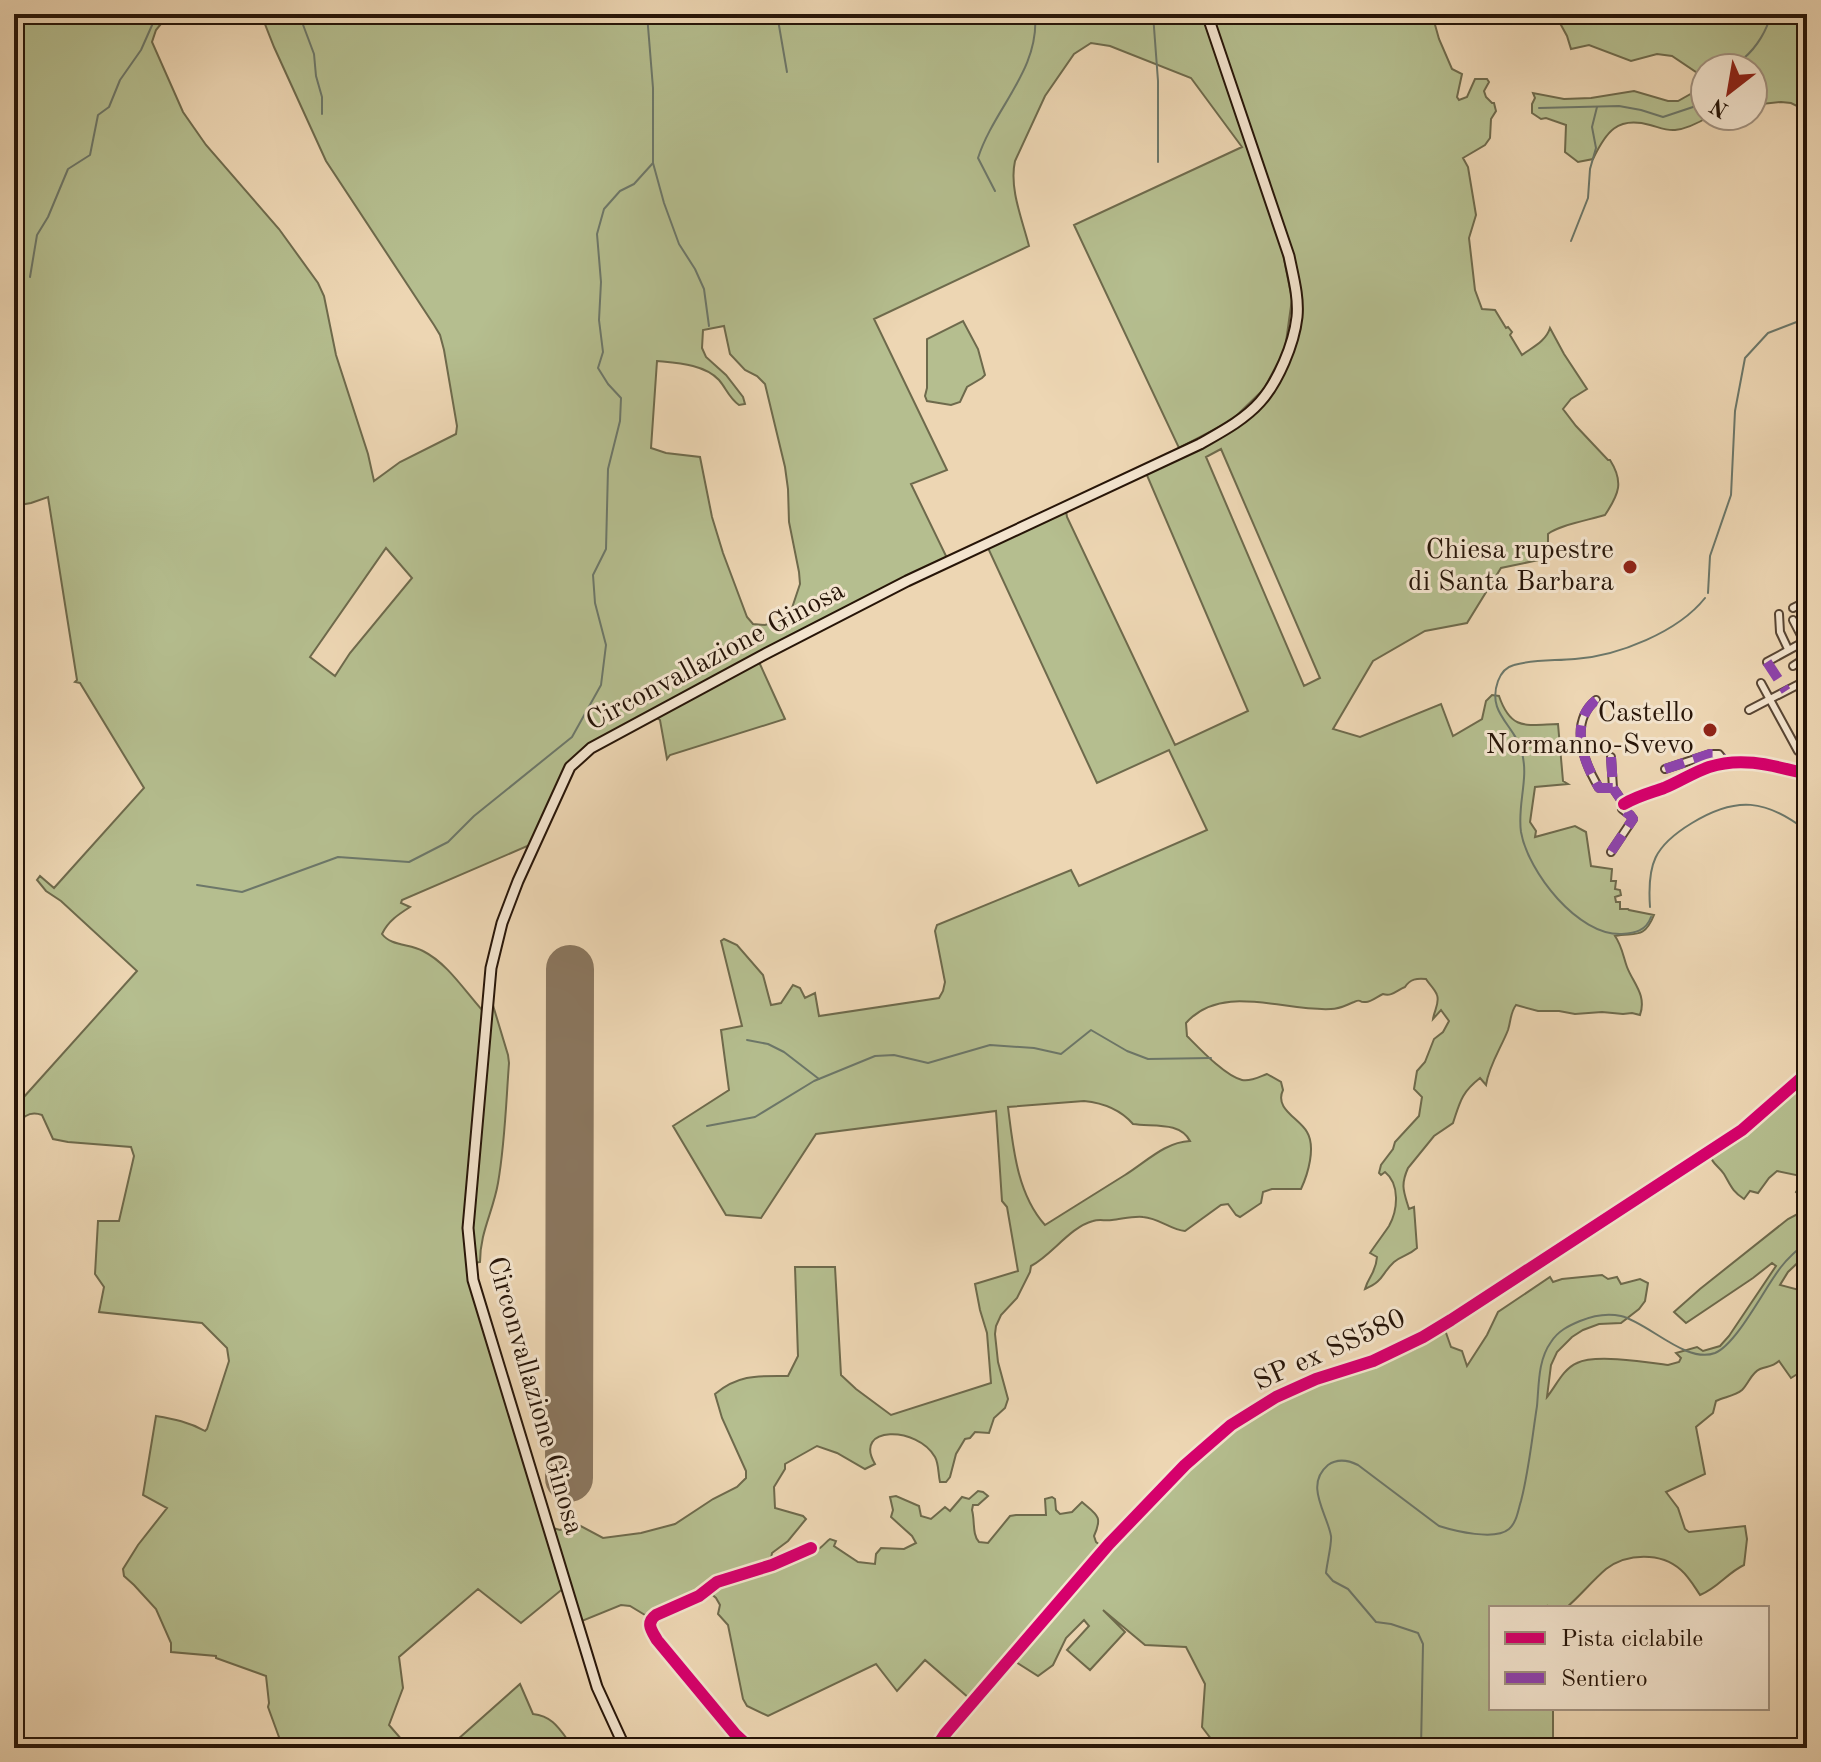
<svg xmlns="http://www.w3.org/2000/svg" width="1821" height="1762" viewBox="0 0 1821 1762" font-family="'Old Standard TT',serif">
<rect width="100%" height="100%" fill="#edd6b3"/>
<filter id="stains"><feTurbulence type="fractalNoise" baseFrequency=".0025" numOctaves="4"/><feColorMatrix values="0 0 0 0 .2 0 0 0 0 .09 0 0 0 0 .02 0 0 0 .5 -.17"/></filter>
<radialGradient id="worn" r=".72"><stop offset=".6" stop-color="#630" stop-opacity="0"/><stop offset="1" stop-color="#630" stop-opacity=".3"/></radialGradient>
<g fill="#b5be8f" stroke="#6e6a4c" stroke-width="2" fill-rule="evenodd">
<path d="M14 14H169L156 30 152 42 183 112 206 145 279 229 318 283 324 296 336 355 368 454 374 481 400 462 456 434 457 426 444 350 440 335 434 325 326 161 274 47 261 14H1204L1282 249 1292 299 1285 349 1264 389 1231 421 1179 448 1074 225 1242 147 1191 78 1110 46 1091 43 1074 54 1045 96 1015 161C1009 188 1022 219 1029 246L874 319 947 470 911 484 947 558 583 749 572 760 532 844 402 900 401 903 410 907C399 914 388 921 382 934 391 946 410 944 423 951 447 963 464 990 482 1010H485L466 1247 565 1587 521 1623 478 1589 399 1657 403 1688 389 1725 409 1748H283L268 1707 269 1703 266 1676 216 1658V1656L171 1652V1643L156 1609 134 1585 124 1576 123 1569 138 1545 167 1508 143 1495 156 1416C174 1419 189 1422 205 1431L207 1429 229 1361 227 1348 202 1323 99 1312 104 1287 95 1274 98 1221H119L134 1156 131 1147 68 1142 53 1139 42 1115C28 1110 22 1118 14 1129V1108L137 971 61 901 46 891 37 880 40 876 54 888 144 788 80 683 75 682 77 680 48 497 31 503 14 506ZM724 326 730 354 745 370 757 376 765 384 785 467 788 489 789 522 799 572 800 584 789 617 765 625 753 624 747 617 723 553 712 517 700 457 666 453 651 448 657 361C677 363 704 364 719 380 726 388 729 398 739 405L745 404 743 397 726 375 706 357 702 348 703 330ZM386 548 412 578 350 653 335 676 310 657Z"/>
<path d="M1212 14H1432L1439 39 1452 69 1462 74 1457 97 1459 100 1467 97 1475 79H1487L1489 82 1484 91 1486 97 1492 103H1494L1496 111 1491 119 1490 138 1485 145 1463 158 1468 167 1476 215 1469 238 1475 290 1482 309 1495 310 1506 328 1508 327 1512 332 1510 335 1522 355C1533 347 1546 341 1550 328L1564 354 1587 389 1571 399 1563 409 1576 426 1608 460H1610C1624 482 1619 494 1605 515 1589 520 1559 525 1548 534V558L1501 568 1467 623 1425 631 1373 661 1333 729 1360 737 1441 704 1453 736 1482 719 1486 701 1492 695 1499 696C1511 731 1526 725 1558 724L1563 781 1568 784 1535 787 1530 822 1536 831 1535 837 1575 826 1586 832 1591 866 1612 869 1611 881H1616L1615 889 1620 890 1621 895 1615 897 1616 902H1620V909H1628L1629 910 1654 915C1644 940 1635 932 1615 936 1622 946 1623 956 1627 967 1633 983 1647 995 1640 1015L1632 1013 1623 1014 1602 1012 1575 1014 1559 1011H1538L1516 1005C1510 1013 1511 1021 1508 1030 1501 1048 1489 1065 1486 1085L1480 1078C1461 1093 1460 1102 1453 1123L1434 1136 1408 1168C1400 1186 1404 1192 1409 1209L1414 1207 1417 1248C1408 1256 1401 1256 1394 1262 1381 1274 1384 1281 1365 1289 1369 1275 1376 1273 1377 1257L1370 1253C1376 1244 1383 1235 1389 1226 1398 1210 1400 1184 1385 1172L1381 1175 1379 1173 1381 1165 1393 1149 1395 1142 1419 1116 1422 1097 1414 1089 1417 1071 1425 1062 1434 1039 1443 1032 1449 1021 1441 1010 1433 1019C1434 1011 1440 1003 1437 995 1435 989 1429 984 1426 979 1417 978 1410 979 1405 987 1397 990 1392 997 1383 994 1378 996 1371 1002 1366 1002 1357 1003 1363 998 1354 1002 1346 1005 1340 1009 1331 1009 1285 1012 1222 982 1186 1023L1187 1036C1199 1048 1225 1076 1242 1080 1250 1082 1259 1077 1267 1074L1281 1082 1283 1090C1274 1109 1299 1118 1307 1132 1316 1147 1308 1174 1301 1189H1272L1263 1192 1261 1203 1240 1217 1236 1215 1228 1204 1221 1205 1185 1231C1171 1230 1159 1218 1143 1217 1133 1216 1122 1219 1112 1220 1105 1221 1099 1219 1093 1221 1070 1227 1052 1255 1031 1266L1030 1272 1017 1298 1001 1315 996 1326 995 1334 998 1362 1008 1399 1005 1408 994 1418 989 1433 975 1432 970 1438 965 1439 956 1454 950 1477 946 1482H940C938 1474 939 1464 935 1457 918 1426 852 1425 875 1464L865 1469 837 1453 817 1446 785 1464V1469L774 1487 775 1508 803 1516 806 1519 788 1541 772 1553 771 1559 787 1555 786 1558 791 1562C797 1560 815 1551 820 1548 824 1545 827 1541 830 1539L836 1541 834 1546 858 1562 875 1564 876 1554 881 1548 904 1549 916 1543 912 1536 891 1517 893 1510 890 1497 896 1496 919 1506 921 1516 931 1519 945 1507 950 1511 962 1497 969 1499 978 1491 983 1492 988 1496 978 1505H973L972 1510C975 1520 972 1535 979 1542L988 1543 1010 1516 1016 1515H1046L1045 1499 1052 1497 1055 1499 1056 1510 1060 1514 1072 1512 1082 1502C1097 1515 1103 1516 1094 1536L1096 1542 1101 1546 981 1688 979 1686 969 1698 925 1660 897 1691 876 1664 768 1716 747 1706 743 1699 728 1625 718 1614 720 1605 716 1598 709 1592 667 1610 645 1615 630 1606 621 1605 582 1621 553 1528 560 1530 577 1524 603 1538 641 1533 675 1524 713 1499 737 1487 746 1478V1471L722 1418 715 1394C739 1374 759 1376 788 1376L798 1356 795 1267H835L841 1375 856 1389 891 1415 991 1383 987 1333 980 1310 975 1284 1018 1271 1007 1207 1002 1201 996 1111 816 1134 761 1218 726 1215 673 1126 729 1090 721 1030 742 1026 721 941 724 939 737 945 763 975 771 1005 781 1003 793 985 800 988 805 998 815 993 819 1016 939 998 943 991 945 982 935 931 937 925 1071 870 1079 886 1207 830 1169 750 1097 783 988 548 1066 511 1067 517 1175 745 1248 711 1146 473 1223 435 1279 379 1300 301ZM1221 449 1320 678 1304 686 1206 457ZM1084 1101C1104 1103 1120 1109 1133 1124 1152 1127 1180 1121 1190 1141 1165 1142 1146 1162 1125 1175 1098 1192 1072 1208 1045 1225 1017 1194 1013 1147 1008 1107Z"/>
<polygon points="1555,14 1807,14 1807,111 1791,103 1781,102 1753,105 1753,68 1705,68 1705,74 1696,72 1672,56 1657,54 1631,61 1589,45 1571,49 1567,36"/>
<path d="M1705 80V116H1710C1700 122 1686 129 1675 130 1667 131 1658 127 1650 125 1617 116 1606 132 1593 159L1578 162 1565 152 1566 125 1546 118 1541 119 1532 113V104L1535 98 1533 93 1564 99 1591 98 1634 91 1668 101H1678L1694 92Z"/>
<polygon points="963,321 978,349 985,375 982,378 967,387 960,402 951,405 927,401 925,396 927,388 927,339"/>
<polygon points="759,662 785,719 670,755 667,759 660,720 655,717"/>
<path d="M492 1002 508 1055 509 1063C506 1103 505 1143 498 1183 493 1212 480 1232 480 1262L475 1263 472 1232Z"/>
<path d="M1807 1077V1202L1796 1192 1803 1181 1801 1176 1777 1171 1769 1178 1758 1193 1750 1191 1744 1199C1732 1191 1731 1186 1724 1174 1718 1165 1711 1164 1710 1152L1766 1114Z"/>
<path d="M1807 1209V1254L1788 1272 1780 1285 1799 1290 1807 1285V1342L1803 1346 1807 1359V1368L1791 1378 1779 1361C1772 1367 1768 1366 1760 1369 1751 1373 1749 1383 1742 1390 1735 1396 1724 1397 1716 1401L1713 1413 1696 1427 1705 1474 1666 1492 1678 1508 1685 1529 1689 1532 1745 1526 1747 1539 1744 1565C1727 1573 1718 1588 1700 1595 1694 1586 1689 1577 1681 1570 1661 1552 1627 1553 1606 1569 1592 1581 1580 1596 1566 1608H1548L1547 1606 1544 1608H1491V1708H1553V1737L1551 1748H1218L1202 1727 1205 1684 1186 1647 1145 1645 1103 1610 1125 1632 1090 1670 1067 1650 1089 1626 1084 1620 1066 1638 1053 1665 1038 1676 1016 1662 1191 1460 1235 1423 1296 1391 1397 1357 1417 1348 1445 1330 1451 1347 1462 1351 1467 1366 1487 1335 1498 1312 1550 1277 1553 1282 1562 1279 1602 1275 1608 1279 1617 1277 1621 1284 1640 1279 1648 1283 1645 1301 1639 1309 1621 1323 1599 1324 1583 1330 1572 1337 1557 1352 1551 1365 1547 1397C1556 1386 1563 1369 1577 1363 1595 1354 1646 1362 1668 1365L1679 1362 1681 1358 1676 1353 1697 1347 1703 1351 1720 1346 1729 1336 1776 1266 1772 1263 1753 1278 1686 1323 1674 1312 1700 1289 1788 1219Z"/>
<path d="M520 1684 533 1714C550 1716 557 1725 567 1739L550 1748H448Z"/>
</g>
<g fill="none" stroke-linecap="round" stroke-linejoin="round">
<g stroke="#6c7769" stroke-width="2">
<polyline points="299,14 314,54 316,76 322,97 322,114"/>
<polyline points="777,14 787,72"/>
<polyline points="1153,14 1158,81 1158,162"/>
<polyline points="1791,14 1807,19"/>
<path d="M1743 68 1744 58C1757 47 1767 30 1771 14"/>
<polyline points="1539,108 1619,106 1641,110 1663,117 1705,103"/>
<polyline points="653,163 664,203 679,244 695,269 704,289 709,326"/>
<path d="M995 191 978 158C994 108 1040 70 1035 14"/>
<polyline points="1571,241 1588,198 1590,169 1596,148 1592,127 1597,107"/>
<polyline points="30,277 37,235 48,217 68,169 90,155 98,115 109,107 120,80 141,50 157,14"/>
<polyline points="1708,593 1710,556 1731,495 1735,411 1745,358 1768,333 1807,318"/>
<polyline points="197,885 242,892 338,857 409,862 448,842 474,816 572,737 601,685 606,645 595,603 593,575 606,549 608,469 620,421 621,398 608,384 598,368 603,352 599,320 601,282 597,234 604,209 620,191 634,184 653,163 653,88 647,14"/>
<path d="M1650 907C1647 864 1654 846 1692 823 1736 796 1766 799 1807 831"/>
<path d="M1651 917C1646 931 1635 933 1622 934 1578 936 1528 872 1521 832 1517 805 1529 779 1522 753 1516 725 1486 714 1498 681 1501 673 1506 667 1514 665 1534 659 1555 661 1575 659 1618 656 1678 632 1705 598"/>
<polyline points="747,1040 768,1044 784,1052 819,1079"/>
<polyline points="707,1126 755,1117 814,1081 875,1056 894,1055 928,1063 990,1045 1034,1048 1061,1054 1091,1030 1127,1051 1148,1059 1211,1058"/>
<path d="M1421 1748 1423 1644 1418 1633 1391 1624 1376 1622 1348 1589 1333 1581 1326 1573C1327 1563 1332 1543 1331 1536 1327 1513 1304 1485 1328 1465 1338 1458 1348 1460 1358 1465L1439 1526C1455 1531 1495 1541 1509 1529 1517 1522 1518 1510 1521 1501 1529 1470 1532 1438 1537 1406 1539 1384 1538 1360 1551 1342 1558 1331 1568 1326 1580 1321 1592 1316 1608 1313 1621 1316 1649 1323 1686 1364 1715 1353 1737 1344 1765 1287 1781 1267 1788 1258 1798 1249 1807 1242"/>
</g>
<polyline stroke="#8a765e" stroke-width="48" points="569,1478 570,969"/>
<defs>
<g id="minor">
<polyline points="1804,580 1807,585"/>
<polyline points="1793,608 1807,601"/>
<polyline points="1779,614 1780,632 1788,649"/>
<polyline points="1793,620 1807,647"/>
<polyline points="1767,662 1807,640"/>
<polyline points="1793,666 1807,657"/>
<polyline points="1761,683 1798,751"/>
<path d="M1596 700C1568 723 1584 763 1599 788H1613"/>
<polyline points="1749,710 1807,680"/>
<polyline points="1611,757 1613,788 1624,804 1622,809 1630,815 1633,819 1611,852"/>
<polyline points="1665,769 1710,754 1719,754 1726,763"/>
<path d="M1624 804C1637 796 1650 793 1664 788 1679 782 1694 772 1709 767 1743 756 1774 766 1807 774"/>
<path d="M750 1748 736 1735 657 1640C652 1631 645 1623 656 1615L699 1596 717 1582 772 1565 811 1548"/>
</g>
<polyline id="tertiary" points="936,1748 945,1734 1109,1544 1185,1465 1231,1425 1276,1397 1316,1379 1373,1361 1423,1337 1451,1320 1742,1130 1807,1073"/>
<path id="secondary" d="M625 1748 597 1687 473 1280 468 1228 491 968 502 923 518 881 570 767 591 748 767 653 907 581 1200 444C1221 432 1244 420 1260 402 1278 382 1294 344 1297 317 1299 297 1293 276 1289 256L1207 14"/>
</defs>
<use href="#minor" stroke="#584533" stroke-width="10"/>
<use href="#tertiary" stroke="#584533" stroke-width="12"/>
<use href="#secondary" stroke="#271508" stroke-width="13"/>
<use href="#minor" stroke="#f3e4ce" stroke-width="6"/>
<use href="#tertiary" stroke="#f3e4ce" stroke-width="8"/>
<use href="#secondary" stroke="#f3e4ce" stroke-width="9"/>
<g stroke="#8e44ad" stroke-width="10" stroke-dasharray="20 10" stroke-linecap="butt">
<polyline points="1767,662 1786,691"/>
<path d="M1596 700C1568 723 1584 763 1599 788H1613"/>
<polyline points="1798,751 1807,747"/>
<polyline points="1611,757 1613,788 1624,804 1622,809 1630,815 1633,819 1611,852"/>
<polyline points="1665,769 1710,754 1719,754 1726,763"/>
</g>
<defs>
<g id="cycleway">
<path d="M1624 804C1637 796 1650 793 1664 788 1679 782 1694 772 1709 767 1743 756 1774 766 1807 774"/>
<path d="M750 1748 736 1735 657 1640C652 1631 645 1623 656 1615L699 1596 717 1582 772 1565 811 1548"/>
<polyline points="936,1748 945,1734 1109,1544 1185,1465 1231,1425 1276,1397 1316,1379 1373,1361 1423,1337 1451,1320 1742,1130 1807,1073"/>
</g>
</defs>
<use href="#cycleway" stroke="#f3e4ce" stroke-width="17"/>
<use href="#cycleway" stroke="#d6006c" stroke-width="12"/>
</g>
<g fill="#8f2418" stroke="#f3e4ce" stroke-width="3">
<circle cx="1630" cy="567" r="8"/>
<circle cx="1710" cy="730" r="8"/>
</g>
<g text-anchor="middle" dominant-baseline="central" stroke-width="6" stroke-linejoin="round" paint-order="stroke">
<g font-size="28" fill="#271508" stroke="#f3e4ce" text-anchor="end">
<text x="1614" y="551">Chiesa rupestre<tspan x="1614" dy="32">di Santa Barbara</tspan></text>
<text x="1694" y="714">Castello<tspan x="1694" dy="32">Normanno-Svevo</tspan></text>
</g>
<g font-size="28" fill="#271508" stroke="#f3e4ce">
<text transform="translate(716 657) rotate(-28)">Circonvallazione Ginosa</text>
<text transform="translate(1330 1351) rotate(-24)">SP ex SS580</text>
<text transform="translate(534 1396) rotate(74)">Circonvallazione Ginosa</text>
</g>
</g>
<rect width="1821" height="1762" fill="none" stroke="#edd6b3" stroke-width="48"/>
<rect x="16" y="16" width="1789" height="1730" fill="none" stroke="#271508" stroke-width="4"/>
<rect x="24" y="24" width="1773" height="1714" fill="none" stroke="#271508" stroke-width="2"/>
<rect x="1489" y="1606" width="280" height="104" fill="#f3e4ce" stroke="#a1917f" stroke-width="2"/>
<rect x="1505" y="1632" width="40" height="12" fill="#d6006c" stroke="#a1917f" stroke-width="2"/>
<text x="1561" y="1646" font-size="24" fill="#271508">Pista ciclabile</text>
<rect x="1505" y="1672" width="40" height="12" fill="#8e44ad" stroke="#a1917f" stroke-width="2"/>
<text x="1561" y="1686" font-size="24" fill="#271508">Sentiero</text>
<g transform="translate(1729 92) rotate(211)"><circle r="38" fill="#f3e4ce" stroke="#a1917f" stroke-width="2"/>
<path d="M0-6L14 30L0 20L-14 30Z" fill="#8f2418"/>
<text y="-12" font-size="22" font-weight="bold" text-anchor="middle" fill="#271508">N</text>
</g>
<rect width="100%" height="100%" filter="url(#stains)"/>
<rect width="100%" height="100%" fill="url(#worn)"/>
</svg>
